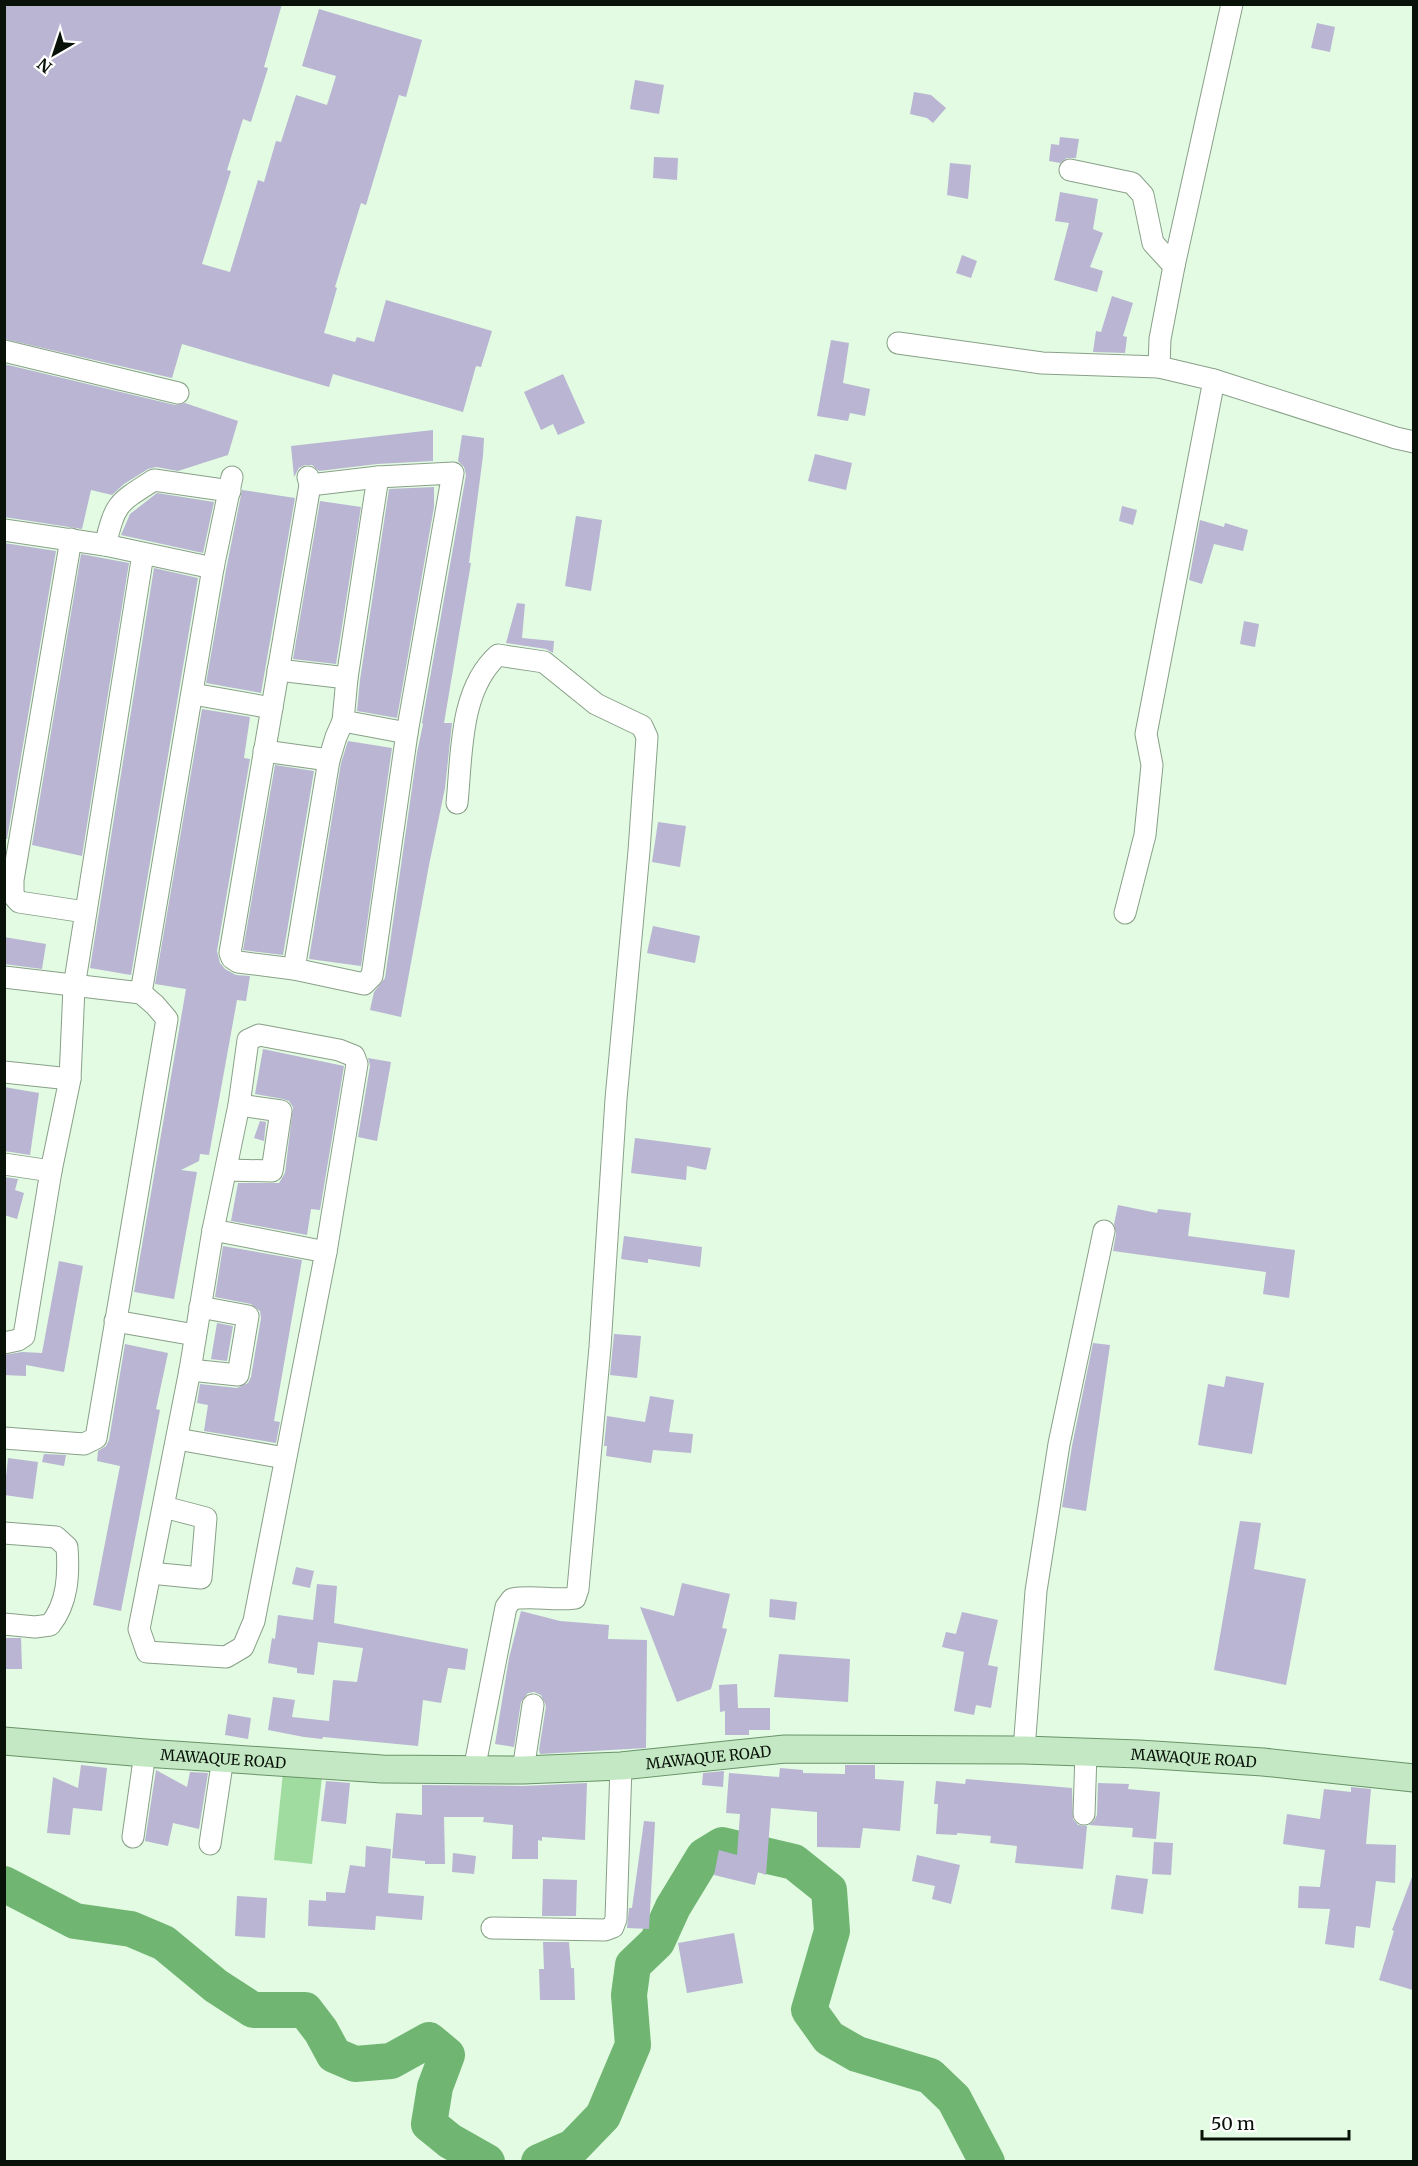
<svg xmlns="http://www.w3.org/2000/svg" width="1418" height="2166" viewBox="0 0 1418 2166" font-family="Merriweather,serif">
<rect width="100%" height="100%" fill="#e2fbe2"/>
<polygon fill="#a0dca0" points="283,1773 322,1777 312,1864 274,1860"/>
<g fill="none" stroke-linecap="round" stroke-linejoin="round">
<g stroke="#70b572" stroke-width="36">
<polyline points="4,1884 75,1921 131,1929 164,1943 216,1986 253,2010 305,2010 321,2031 334,2055 355,2064 391,2061 429,2040 447,2055 435,2087 429,2124 450,2141 487,2162"/>
<polyline points="539,2162 573,2147 603,2116 633,2045 629,1995 633,1965 657,1942 673,1907 704,1856 722,1845 794,1862 829,1890 832,1931 809,2010 829,2038 857,2054 930,2076 954,2099 987,2162"/>
</g>
</g>
<g fill="#b9b5d3">
<polygon points="4,4 282,4 264,67 268,68 251,122 243,119 227,170 231,171 202,264 230,272 258,180 264,182 276,141 281,142 296,95 327,105 336,76 302,66 319,9 422,40 406,97 399,95 366,205 361,203 335,287 337,288 324,333 355,342 357,337 374,342 386,300 492,331 481,367 476,366 463,412 333,374 329,387 182,344 172,378 4,339"/>
<polygon points="1317,23 1335,27 1330,52 1311,48"/>
<polygon points="635,80 664,85 659,114 630,109"/>
<polygon points="914,92 931,95 946,108 933,123 927,118 910,114"/>
<polygon points="1060,137 1079,139 1076,158 1067,158 1060,163 1049,161 1051,144 1059,145"/>
<polygon points="654,157 678,158 677,180 653,178"/>
<polygon points="950,163 971,165 968,199 947,195"/>
<polygon points="1060,192 1098,199 1093,229 1103,233 1090,267 1103,271 1097,292 1054,280 1069,223 1055,221"/>
<polygon points="962,255 977,261 971,278 956,273"/>
<polygon points="1112,296 1133,303 1123,336 1127,337 1125,353 1093,352 1096,331 1101,332"/>
<polygon points="831,340 849,343 843,383 870,389 865,416 850,413 848,421 817,416"/>
<polygon points="4,364 175,405 185,403 238,421 228,455 178,471 156,467 148,469 124,484 112,495 91,490 82,529 4,517"/>
<polygon points="563,374 585,423 558,435 553,424 541,430 524,392"/>
<polygon points="433,430 433,461 377,464 319,471 312,465 305,465 299,468 294,477 291,446"/>
<polygon points="462,435 484,438 483,456 469,563 471,563 444,723 452,723 445,788 429,865 401,1017 370,1010 374,992 385,978 417,753 423,724 422,723 466,475 464,467 458,461"/>
<polygon points="815,454 852,463 846,490 808,481"/>
<polygon points="434,487 434,507 397,718 357,711 360,680 389,489"/>
<polygon points="242,490 295,498 261,693 206,683 226,570"/>
<polygon points="157,493 214,502 203,553 121,535 130,514"/>
<polygon points="320,501 361,507 336,664 293,659"/>
<polygon points="1122,506 1137,510 1133,525 1119,521"/>
<polygon points="576,516 602,520 591,591 565,586"/>
<polygon points="1200,520 1224,527 1225,523 1248,530 1243,551 1214,544 1202,584 1189,580"/>
<polygon points="4,543 56,551 7,839 4,839"/>
<polygon points="81,554 129,563 82,856 32,845"/>
<polygon points="154,568 198,578 131,975 90,968"/>
<polygon points="517,603 525,604 522,638 554,641 553,653 546,649 506,643"/>
<polygon points="1244,621 1259,624 1255,647 1240,644"/>
<polygon points="202,709 250,717 244,758 250,759 217,951 220,963 225,969 236,975 250,976 246,1001 237,1000 209,1155 200,1154 199,1161 181,1170 197,1172 174,1299 134,1292 186,989 155,984"/>
<polygon points="348,741 392,748 361,966 309,959 341,763"/>
<polygon points="275,765 314,771 283,955 243,950"/>
<polygon points="658,822 686,826 680,867 652,862"/>
<polygon points="653,926 700,936 695,963 647,953"/>
<polygon points="4,937 46,944 42,969 4,964"/>
<polygon points="263,1049 344,1066 320,1210 311,1209 307,1235 231,1221 238,1183 279,1183 285,1173 293,1107 289,1101 283,1099 255,1094"/>
<polygon points="368,1058 391,1062 377,1141 358,1137 370,1066"/>
<polygon points="4,1087 39,1093 30,1155 4,1151"/>
<polygon points="260,1121 266,1122 264,1141 254,1138"/>
<polygon points="635,1138 711,1148 706,1170 687,1166 686,1180 631,1173"/>
<polygon points="4,1177 18,1179 15,1190 24,1193 17,1219 4,1215"/>
<polygon points="1118,1205 1157,1213 1158,1209 1191,1213 1188,1236 1295,1250 1289,1298 1263,1294 1266,1272 1113,1251 1116,1234 1114,1224"/>
<polygon points="624,1236 702,1247 700,1267 648,1259 648,1263 621,1259"/>
<polygon points="223,1246 302,1260 274,1421 280,1422 276,1443 204,1431 208,1405 197,1403 200,1384 237,1388 248,1383 251,1377 261,1318 260,1311 251,1304 215,1297"/>
<polygon points="59,1261 83,1266 64,1372 26,1365 26,1376 4,1375 4,1355 22,1352 42,1353"/>
<polygon points="217,1323 233,1326 227,1361 211,1359"/>
<polygon points="614,1334 641,1336 637,1378 610,1375"/>
<polygon points="1093,1343 1110,1345 1086,1511 1062,1507 1072,1446"/>
<polygon points="125,1344 168,1353 156,1409 160,1410 121,1611 93,1605 120,1466 97,1461 98,1451 106,1446 109,1440"/>
<polygon points="1226,1376 1264,1383 1252,1454 1198,1445 1208,1384 1224,1387"/>
<polygon points="650,1396 674,1400 669,1432 693,1434 691,1453 653,1450 651,1463 606,1456 607,1446 604,1446 607,1416 645,1422"/>
<polygon points="44,1454 66,1455 64,1466 42,1462"/>
<polygon points="8,1458 38,1462 33,1499 4,1495"/>
<polygon points="1240,1521 1261,1523 1254,1569 1306,1579 1286,1685 1214,1670"/>
<polygon points="296,1567 314,1571 310,1588 292,1584"/>
<polygon points="682,1583 730,1594 722,1628 727,1629 711,1689 677,1702 640,1607 674,1616"/>
<polygon points="317,1584 337,1586 334,1623 468,1649 465,1670 448,1668 441,1703 423,1700 418,1746 323,1737 322,1739 304,1737 268,1730 273,1697 295,1700 292,1717 329,1721 333,1680 357,1682 363,1648 318,1642 314,1675 297,1673 297,1668 268,1663 272,1638 275,1639 278,1615 313,1620"/>
<polygon points="770,1599 797,1602 795,1620 769,1617"/>
<polygon points="521,1611 560,1621 609,1625 608,1639 647,1640 646,1748 540,1754 539,1750 546,1706 541,1695 534,1692 528,1693 521,1702 514,1747 495,1744 509,1658"/>
<polygon points="962,1612 998,1620 988,1665 998,1667 991,1708 976,1705 974,1715 954,1711 964,1652 942,1647 946,1632 956,1634"/>
<polygon points="4,1638 21,1638 22,1669 4,1669"/>
<polygon points="779,1654 850,1659 848,1702 774,1697"/>
<polygon points="737,1684 738,1708 770,1708 770,1730 749,1730 749,1735 725,1735 725,1711 720,1712 719,1685"/>
<polygon points="228,1714 251,1718 248,1739 225,1735"/>
<polygon points="81,1765 107,1768 102,1811 73,1808 70,1835 47,1833 53,1777 78,1788"/>
<polygon points="845,1765 875,1765 875,1779 904,1781 900,1831 863,1828 860,1848 817,1847 817,1812 771,1808 766,1875 758,1872 755,1885 714,1875 719,1850 737,1855 740,1814 726,1813 729,1773 779,1777 780,1768 803,1770 803,1773 845,1774"/>
<polygon points="156,1770 187,1787 190,1772 208,1773 199,1829 173,1823 168,1846 145,1841"/>
<polygon points="724,1771 723,1787 702,1785 703,1773"/>
<polygon points="966,1779 1072,1788 1073,1819 1078,1825 1087,1826 1083,1869 1015,1863 1017,1846 990,1843 991,1836 957,1833 957,1835 936,1834 938,1804 934,1804 936,1781 965,1784"/>
<polygon points="326,1781 350,1783 346,1824 321,1821"/>
<polygon points="587,1783 585,1840 542,1837 542,1841 538,1840 538,1859 512,1859 513,1825 483,1822 484,1817 444,1817 445,1864 425,1864 425,1861 392,1858 396,1813 422,1815 422,1785 523,1786"/>
<polygon points="1098,1783 1129,1784 1128,1789 1160,1792 1156,1839 1132,1837 1133,1828 1089,1825 1094,1821 1097,1815"/>
<polygon points="1351,1787 1371,1789 1366,1844 1396,1845 1395,1883 1376,1881 1370,1928 1356,1926 1354,1948 1325,1944 1330,1909 1298,1908 1299,1886 1320,1887 1325,1850 1283,1844 1287,1814 1320,1819 1324,1789 1351,1792"/>
<polygon points="644,1821 655,1822 649,1929 627,1928 629,1908 632,1908"/>
<polygon points="1154,1842 1173,1843 1171,1875 1152,1874"/>
<polygon points="366,1846 391,1849 388,1893 424,1896 422,1920 376,1916 375,1930 308,1926 309,1900 326,1901 326,1892 345,1893 350,1865 365,1867"/>
<polygon points="453,1853 476,1856 474,1874 452,1872"/>
<polygon points="917,1855 960,1865 951,1904 932,1899 935,1886 912,1881"/>
<polygon points="1116,1875 1148,1879 1143,1914 1111,1909"/>
<polygon points="1412,1877 1413,1878 1413,1990 1379,1980 1394,1931 1392,1930"/>
<polygon points="543,1879 577,1880 576,1916 542,1916"/>
<polygon points="237,1896 267,1898 265,1938 235,1936"/>
<polygon points="734,1933 743,1983 687,1993 678,1943"/>
<polygon points="543,1942 569,1942 571,1968 574,1968 575,2000 540,2000 539,1969 544,1969"/>
</g>
<g fill="none" stroke-linecap="round" stroke-linejoin="round">
<defs>
<g id="minor">
<polyline points="1232,4 1174,266 1160,339 1159,367 1214,380 1396,438 1414,442"/>
<polyline points="1070,170 1132,183 1143,195 1153,243 1174,266"/>
<polyline points="898,343 1042,363 1159,367"/>
<polyline points="4,351 178,393"/>
<polyline points="308,477 310,485 230,953 232,958 238,962 294,969 364,984 372,976 407,733 453,473 378,477 310,485"/>
<polyline points="4,530 105,545 213,568"/>
<polyline points="71,539 13,880 13,895 19,902 85,912"/>
<path d="M105 545C116 503 116 504 154 480L230 491"/>
<polyline points="278,670 347,678"/>
<polyline points="193,694 272,708"/>
<polyline points="343,721 407,733"/>
<polyline points="264,751 329,760"/>
<path d="M457 803C462 755 459 690 498 655L544 662 596 704 642 726 647 737 639 851 616 1099 600 1347 578 1589 575 1598C553 1601 533 1595 512 1599L506 1607 474 1770"/>
<polyline points="1125,913 1145,835 1152,765 1146,734 1214,380"/>
<polyline points="294,969 329,760 336,737 343,721 347,678 378,477"/>
<polyline points="4,977 141,993 155,1005 167,1019 96,1438 84,1444 4,1438"/>
<polyline points="141,993 213,568 232,477"/>
<polygon points="259,1035 339,1050 354,1056 357,1064 326,1252 254,1621 243,1647 226,1657 147,1652 139,1629 190,1370 213,1230 239,1105 248,1040"/>
<polyline points="4,1072 70,1079"/>
<polyline points="4,1164 51,1171"/>
<polyline points="226,1170 272,1171 281,1111 239,1105"/>
<polyline points="213,1230 326,1252"/>
<polyline points="115,1321 195,1335"/>
<polyline points="4,1343 18,1340 24,1336 51,1171 70,1079 74,987 143,554"/>
<polyline points="190,1370 238,1375 248,1316 200,1307"/>
<polyline points="177,1439 285,1458"/>
<path d="M4 1533 56 1537 67 1547C69 1574 68 1603 50 1625L35 1627 4 1624"/>
<polyline points="150,1573 201,1578 206,1518 164,1507"/>
<polyline points="1024,1750 1036,1591 1059,1444 1104,1231"/>
<polyline points="523,1770 533,1705"/>
<polyline points="1084,1814 1086,1753"/>
<polyline points="133,1837 145,1753"/>
<polyline points="210,1844 223,1758"/>
<polyline points="492,1928 605,1930 613,1927 616,1919 621,1766"/>
</g>
<g id="major">
<path id="s1" d="M4 1741 145 1753 382 1769 523 1770 621 1766 785 1749 1024 1750 1139 1754 1263 1762 1414 1778"/>
</g>
</defs>
<use href="#minor" stroke="#89a088" stroke-width="23"/>
<use href="#major" stroke="#689368" stroke-width="29"/>
<use href="#minor" stroke="#fff" stroke-width="21"/>
<use href="#major" stroke="#c3e8c3" stroke-width="27"/>
</g>
<g text-anchor="middle" dominant-baseline="central" stroke-width="5" stroke-linejoin="round" paint-order="stroke">
<g font-size="15" fill="#091209" stroke="#fff">
<text stroke="none"><textPath href="#s1" startOffset="706">MAWAQUE ROAD</textPath></text>
<text stroke="none"><textPath href="#s1" startOffset="220">MAWAQUE ROAD</textPath></text>
<text stroke="none"><textPath href="#s1" startOffset="1192">MAWAQUE ROAD</textPath></text>
</g>
</g>
<rect width="1418" height="2166" fill="none" stroke="#091209" stroke-width="12"/>
<g transform="translate(54 54) rotate(219)" stroke="#ffffff" stroke-width="4.5" paint-order="stroke">
<path d="M0-4.5L10 22L0 15L-10 22Z" fill="#091209"/>
<text y="-9" font-size="16" font-weight="bold" text-anchor="middle" fill="#091209">N</text>
</g>
<path d="M1202 2130v9h147v-9" fill="none" stroke="#091209" stroke-width="3"/>
<text x="1211" y="2130" font-size="18" fill="#091209" stroke="#ffffff" stroke-width="4.5" paint-order="stroke">50 m</text>
</svg>
